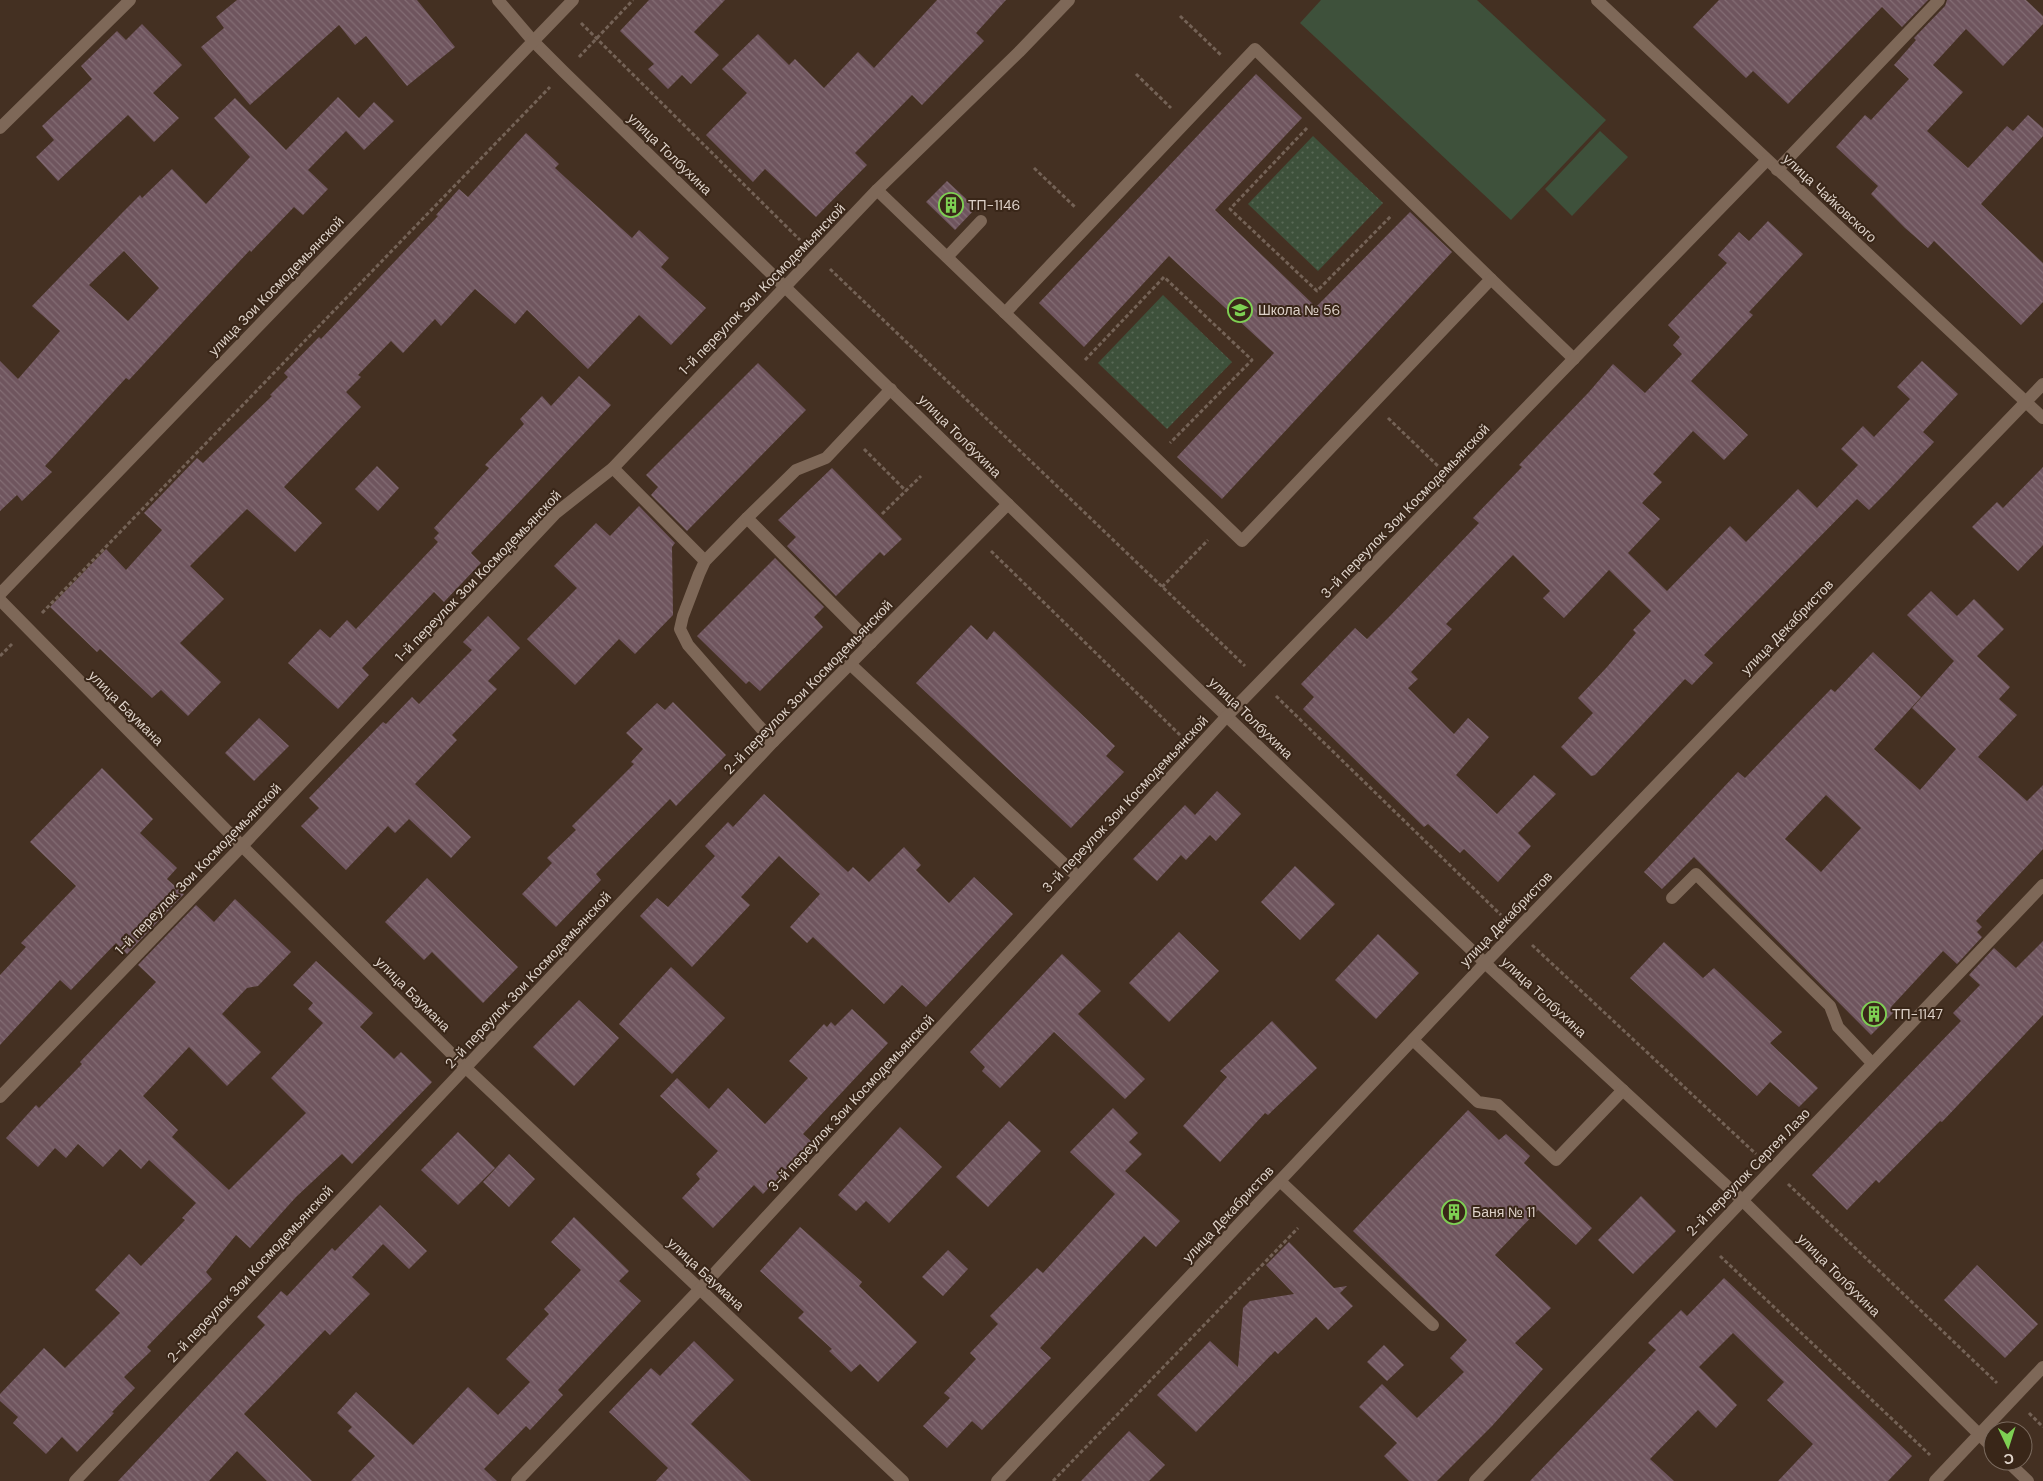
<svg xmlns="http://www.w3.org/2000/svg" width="2043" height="1481" viewBox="0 0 2043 1481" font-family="'DM Sans',sans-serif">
<defs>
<pattern id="grass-dots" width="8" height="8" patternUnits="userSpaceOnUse" patternTransform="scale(1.25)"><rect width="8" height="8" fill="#3e513b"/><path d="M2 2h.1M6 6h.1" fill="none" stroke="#596956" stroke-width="1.8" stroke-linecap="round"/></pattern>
<pattern id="building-back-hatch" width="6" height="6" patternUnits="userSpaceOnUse" patternTransform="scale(1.25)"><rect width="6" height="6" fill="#6f555e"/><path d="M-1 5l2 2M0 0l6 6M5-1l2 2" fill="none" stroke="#836d74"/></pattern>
</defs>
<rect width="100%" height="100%" fill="#443022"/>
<g fill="url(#grass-dots)">
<polygon points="1313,136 1383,203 1318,271 1248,204"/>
<polygon points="1163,295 1232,362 1167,429 1098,363"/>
</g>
<g fill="#3e513b">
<polygon points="1321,0 1477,0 1606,120 1511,220 1300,23"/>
<polygon points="1600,131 1628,157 1572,216 1545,189"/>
</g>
<g fill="url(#building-back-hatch)" fill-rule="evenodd">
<polygon points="237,0 417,0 455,47 407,86 366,36 355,45 339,25 250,105 201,47 224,28 216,17"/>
<polygon points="649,0 725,0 694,32 719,55 691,84 682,75 668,89 648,69 654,64 620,31"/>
<polygon points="937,0 1006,0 976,33 984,41 922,105 912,95 855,153 867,165 816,217 765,169 753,182 706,135 747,93 722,69 758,34 789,65 795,59 824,88 858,52 874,68"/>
<polygon points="1719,0 1928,0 1902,27 1882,7 1788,104 1753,71 1746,78 1693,27"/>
<polygon points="1947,0 2026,0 2043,16 2043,24 2003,66 1966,29 1933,65 1963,92 1927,131 1968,168 2007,126 2013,131 2028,115 2043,128 2043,136 1981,204 2043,263 2043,302 2021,325 1934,241 1928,248 1905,228 1871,194 1878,186 1836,147 1865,115 1871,120 1909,79 1894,65 1916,40 1914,38 1945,6"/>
<polygon points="142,24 182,65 153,93 179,118 154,142 128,115 58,181 36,157 54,140 42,126 92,79 81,66 117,31 126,40"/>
<polygon points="1256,74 1302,118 1215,210 1316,307 1410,212 1452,252 1222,499 1177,457 1274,353 1169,256 1084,347 1039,303"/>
<path d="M338 97 359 118 374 102 394 121 364 150 346 131 308 170 328 189 303 215 294 207 251 252 250 250 129 380 126 378 45 466 52 472 22 501 17 495 0 511V361L18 379 60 331 32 306 122 213 140 195 142 198 172 169 206 204 250 157 214 118 235 98 286 150ZM124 251 159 288 128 321 89 285Z"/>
<polygon points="526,133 559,164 555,168 632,238 639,230 669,258 661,267 706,308 671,345 639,315 588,369 527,310 515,324 475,289 441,326 435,319 403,353 391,341 358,375 361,377 346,392 361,407 284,487 322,523 295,552 247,509 190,566 224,599 180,643 221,682 188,716 161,690 152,698 100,649 97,652 50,607 106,549 126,570 162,530 144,513 197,458 203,463 272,396 270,395 288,377 284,373 319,337 321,339 438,216 436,215 459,189 468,197"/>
<polygon points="947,181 976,208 955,230 926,202"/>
<polygon points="1768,221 1803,254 1749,312 1753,315 1691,381 1748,435 1724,460 1693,431 1653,474 1662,482 1642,503 1660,519 1628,553 1667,591 1730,526 1746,542 1798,489 1817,508 1858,465 1841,449 1863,426 1874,437 1910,399 1897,387 1922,361 1958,394 1923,432 1934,442 1887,492 1869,510 1857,499 1704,655 1713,663 1692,685 1685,679 1595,775 1591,776 1561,747 1593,713 1578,698 1607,667 1636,633 1633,630 1651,611 1609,570 1564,618 1543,598 1550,591 1513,555 1446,624 1452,629 1411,672 1418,679 1408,688 1454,734 1468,718 1489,737 1456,775 1497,814 1534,775 1556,794 1518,833 1531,846 1498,882 1464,849 1460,853 1428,824 1424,827 1303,709 1314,697 1301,684 1355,628 1367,639 1390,616 1479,523 1473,518 1522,467 1519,465 1589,392 1613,364 1645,393 1682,354 1673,345 1680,337 1668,325 1727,263 1718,255 1739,232 1749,241"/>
<polygon points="758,363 806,410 687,531 651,495 658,487 646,475"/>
<polygon points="579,376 611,405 471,553 481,563 444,602 434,592 362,668 369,675 338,709 288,663 320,629 330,638 347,620 356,629 438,542 434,538 439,533 434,528 489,468 485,465 524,424 520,419 542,396 551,406"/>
<polygon points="377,466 399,488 378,511 355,489"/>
<polygon points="2043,467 2043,545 2018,571 1972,527 1997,502 2003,508"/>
<polygon points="832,468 902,539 884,556 880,552 836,596 787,546 796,537 778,520"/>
<polygon points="639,506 675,543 672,547 673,615 635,654 619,639 575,685 527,639 577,588 554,566 596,523 610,536"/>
<polygon points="775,558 824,607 814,617 823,627 760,691 749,681 746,684 697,636"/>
<path d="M1931 591 1957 616 1974 599 2004 629 1977 656 2010 687 1999 699 2017 715 1978 757 2027 801 2043 785V849L1976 921 1982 927 1977 932 1982 937 1957 964 1943 951 1891 1007 1895 1011 1871 1035 1694 857 1662 889 1644 872 1738 772 1745 778 1831 689 1835 692 1873 652 1921 697 1874 749 1920 790 1956 749 1912 708 1954 661 1907 615ZM1826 795 1861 828 1821 872 1785 839Z"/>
<polygon points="488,616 520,648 488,681 497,689 452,735 457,740 415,784 471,837 451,858 409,819 395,833 388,826 346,870 301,826 319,808 309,798 383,722 386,724 412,697 419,704 472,650 463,642"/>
<polygon points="971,625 987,640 994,631 1115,746 1106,756 1124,772 1071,828 916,683"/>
<polygon points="673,702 726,755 676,806 670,799 596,874 601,880 556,927 522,894 552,863 547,858 576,830 572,826 634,764 631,762 643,749 626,733 657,703 665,710"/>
<polygon points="259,718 289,746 254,781 225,753"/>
<polygon points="102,768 153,819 140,833 177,868 167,879 184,894 127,954 116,943 71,990 60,980 0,1045 0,975 26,947 21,943 76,886 30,842"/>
<polygon points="1217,791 1241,814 1216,841 1210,835 1186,860 1181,855 1157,881 1133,859 1185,805 1195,815"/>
<polygon points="764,794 848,872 853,867 869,882 904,847 921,865 916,870 949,903 974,877 1013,914 926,1007 902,985 884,1004 813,937 807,943 790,927 820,894 779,856 741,897 750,905 692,967 640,916 657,898 668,907 715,856 705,846 728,822 733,827"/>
<polygon points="1295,866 1335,904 1300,940 1261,902"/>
<polygon points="427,878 518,967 483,1003 432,952 424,960 385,922"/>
<polygon points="235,899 291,952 258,986 247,988 222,1014 261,1052 227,1086 189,1047 143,1096 178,1130 172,1137 229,1190 306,1113 271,1078 323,1023 308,1009 313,1003 293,985 316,961 373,1013 360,1027 394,1059 401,1052 432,1082 352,1164 342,1154 296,1197 250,1248 236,1235 206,1272 212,1279 147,1347 151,1351 124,1377 135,1388 112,1412 114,1413 77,1452 62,1437 46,1454 13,1423 18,1417 0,1401 0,1394 44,1348 65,1368 120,1313 95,1290 129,1254 141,1266 185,1220 182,1218 196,1203 149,1160 141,1169 120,1149 103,1167 78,1144 66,1158 55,1148 38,1167 6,1138 36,1105 39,1108 82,1064 80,1062 156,982 138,965 196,905 214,922"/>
<polygon points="1179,932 1219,971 1169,1022 1129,983"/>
<polygon points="1378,934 1419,973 1376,1019 1335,980"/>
<polygon points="2043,941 2043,1015 1942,1122 1940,1121 1879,1183 1876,1180 1847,1210 1812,1175 1961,1021 1953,1013 1980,985 1969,975 1994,948 2016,968"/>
<polygon points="1664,942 1703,978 1714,968 1782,1032 1770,1043 1818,1088 1799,1107 1770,1082 1757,1096 1630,978"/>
<polygon points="1062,954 1101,991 1078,1014 1145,1079 1125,1099 1054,1032 1000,1088 982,1071 985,1067 970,1052"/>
<polygon points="671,967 725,1018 672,1074 619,1024"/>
<polygon points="579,1000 619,1038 574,1086 533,1047"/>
<polygon points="852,1009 888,1043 803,1134 812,1142 763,1194 754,1185 713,1228 682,1198 700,1179 696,1174 718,1151 660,1096 677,1078 709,1109 728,1088 765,1124 808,1078 789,1061 824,1024 827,1027 831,1022 835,1026"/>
<polygon points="1272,1021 1317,1068 1268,1115 1265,1113 1220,1162 1183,1126 1227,1077 1220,1071"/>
<polygon points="1113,1108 1138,1133 1129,1142 1142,1154 1125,1171 1180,1221 1156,1247 1144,1236 1040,1348 1051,1358 982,1430 972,1421 947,1448 923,1426 950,1398 944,1393 976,1359 970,1353 998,1324 990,1316 1037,1268 1043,1273 1115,1194 1070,1152"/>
<polygon points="1468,1110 1499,1140 1506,1134 1530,1156 1524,1163 1592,1228 1576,1245 1538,1210 1495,1255 1551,1308 1515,1343 1543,1369 1492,1426 1437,1481 1409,1481 1384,1456 1397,1443 1359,1407 1382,1384 1417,1418 1464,1372 1450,1358 1467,1340 1353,1231"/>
<polygon points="1009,1121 1041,1151 988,1207 956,1177"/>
<polygon points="900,1127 942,1167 889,1223 866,1201 856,1211 838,1195"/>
<polygon points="458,1132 495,1168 458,1205 421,1170"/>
<polygon points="509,1154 535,1179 509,1207 483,1182"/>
<polygon points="1641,1196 1676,1231 1633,1274 1598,1240"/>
<polygon points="380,1205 427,1251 409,1269 383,1244 352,1277 370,1294 330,1335 325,1330 244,1414 312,1481 267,1481 237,1451 209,1481 118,1481 265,1325 257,1317 281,1291 287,1296 332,1248 335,1251"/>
<polygon points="574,1217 629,1271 619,1281 641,1301 558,1390 563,1395 530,1430 526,1426 484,1469 497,1481 351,1481 375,1456 348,1431 352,1427 337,1413 356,1392 413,1445 468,1387 498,1415 530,1382 506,1359 549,1314 544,1309 581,1270 551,1242"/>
<polygon points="800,1227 862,1282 859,1286 917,1342 878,1382 860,1364 851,1372 829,1351 832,1349 798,1318 804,1312 760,1271"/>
<polygon points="1289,1242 1334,1288 1347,1286 1340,1293 1353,1306 1328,1330 1316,1317 1278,1354 1275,1351 1196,1432 1157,1395 1210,1341 1238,1367 1243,1308 1250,1301 1294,1294 1266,1265"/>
<polygon points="948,1250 968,1269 943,1296 922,1277"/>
<polygon points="1977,1265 2038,1324 2005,1358 1944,1300"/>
<polygon points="1724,1278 1912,1456 1888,1481 1778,1481 1813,1444 1767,1400 1784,1382 1733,1333 1699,1367 1737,1405 1716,1428 1698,1410 1650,1459 1674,1481 1530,1481 1656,1350 1648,1343 1681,1310 1687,1316"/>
<polygon points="694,1341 734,1380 691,1424 751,1481 656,1481 668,1468 609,1412 651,1368 660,1376"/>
<polygon points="1384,1345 1404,1365 1387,1381 1367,1362"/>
<polygon points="1129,1431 1165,1465 1149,1481 1081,1481"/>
</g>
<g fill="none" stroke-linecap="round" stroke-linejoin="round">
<g stroke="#746256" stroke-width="3" stroke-dasharray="4 2.5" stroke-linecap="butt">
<polyline points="1180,16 1221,55"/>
<polyline points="581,23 800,240"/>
<polyline points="579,57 633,0"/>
<polyline points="1136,74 1171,108"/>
<polyline points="1307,128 1230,209 1317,291 1392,215"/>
<polyline points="1034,168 1076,208"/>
<polyline points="830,269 1245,666"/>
<polyline points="1085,360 1164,277 1252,360 1170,443"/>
<polyline points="1388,418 1439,467"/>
<polyline points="864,449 906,491"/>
<polyline points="882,514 921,476"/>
<polyline points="991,551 1180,735"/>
<polyline points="1162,587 1208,540"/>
<polyline points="42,613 550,87"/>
<polyline points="0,656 12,644"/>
<polyline points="1276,696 1501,915"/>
<polyline points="1532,945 1756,1154"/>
<polyline points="1788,1184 1997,1383"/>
<polyline points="1720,1256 1930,1455"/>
<polyline points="2029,1413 2043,1427"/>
<polyline points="1053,1481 1298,1228"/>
</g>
<g stroke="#7e6858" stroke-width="12">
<polyline points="498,0 533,41 564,72 1196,687 1485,963 1742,1200 1993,1448"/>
<polyline points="1597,0 2043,418"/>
<polygon points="1255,49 1491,279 1242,541 1005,313"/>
<polyline points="0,128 130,0"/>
<polyline points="1777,170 1939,0"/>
<polyline points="877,190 1005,313"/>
<polyline points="947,257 981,221"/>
<polyline points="1491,279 1574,359"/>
<polyline points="613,468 705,561"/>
<polyline points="747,518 705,561 699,574 683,616 680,629 688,645 773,742"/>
<polyline points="0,594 573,0"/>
<polyline points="0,600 242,846 466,1068 903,1481"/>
<polyline points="871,643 747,518 796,470 826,458 891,389"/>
<polyline points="850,664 1078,877"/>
<polyline points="1672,898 1696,874 1830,1006 1838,1027 1872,1063"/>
<polyline points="1413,1040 1478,1102 1498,1105 1556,1160 1623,1090"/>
<polyline points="0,1097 242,846 556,513 613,468 877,190 1019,52 1069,0"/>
<polyline points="1280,1181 1433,1325"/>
<polyline points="2007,1461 2028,1481"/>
<polyline points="75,1481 773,742 1008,504"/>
<polyline points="517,1481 700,1289 1227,716 1767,160"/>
<polyline points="997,1481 1485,963 2043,384"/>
<polyline points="1475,1481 2043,885"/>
<polyline points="1935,1481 2043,1367"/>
</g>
</g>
<defs>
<symbol id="building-ring" viewBox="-11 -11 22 22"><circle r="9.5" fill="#392618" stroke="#7ed053" stroke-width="1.5"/><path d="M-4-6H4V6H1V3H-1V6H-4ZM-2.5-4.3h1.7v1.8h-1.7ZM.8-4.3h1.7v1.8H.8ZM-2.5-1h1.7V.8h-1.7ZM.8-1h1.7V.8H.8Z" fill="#7ed053"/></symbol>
<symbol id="school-ring" viewBox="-11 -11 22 22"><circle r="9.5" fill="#392618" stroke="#7ed053" stroke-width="1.5"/><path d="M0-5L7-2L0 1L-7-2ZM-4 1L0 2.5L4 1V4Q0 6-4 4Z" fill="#7ed053"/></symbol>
</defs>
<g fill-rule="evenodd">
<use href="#building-ring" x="937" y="191" width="28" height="28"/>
<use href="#school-ring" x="1226" y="296" width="28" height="28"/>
<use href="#building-ring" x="1860" y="1000" width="28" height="28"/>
<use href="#building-ring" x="1440" y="1198" width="28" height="28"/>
</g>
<g text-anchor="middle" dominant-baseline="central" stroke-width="4" stroke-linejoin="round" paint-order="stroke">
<g font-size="14" fill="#ded2c9" stroke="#392618">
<text transform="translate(670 154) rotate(44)">улица Толбухина</text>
<text transform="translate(1830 198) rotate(43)">улица Чайковского</text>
<text transform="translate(276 286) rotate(-46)">улица Зои Космодемьянской</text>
<text transform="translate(762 289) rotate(-46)">1-й переулок Зои Космодемьянской</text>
<text transform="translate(960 436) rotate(45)">улица Толбухина</text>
<text transform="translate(1405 511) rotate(-46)">3-й переулок Зои Космодемьянской</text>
<text transform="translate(478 576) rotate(-46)">1-й переулок Зои Космодемьянской</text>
<text transform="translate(1787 627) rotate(-46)">улица Декабристов</text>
<text transform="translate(808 687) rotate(-46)">2-й переулок Зои Космодемьянской</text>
<text transform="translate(126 708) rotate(45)">улица Баумана</text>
<text transform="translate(1251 718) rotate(44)">улица Толбухина</text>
<text transform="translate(1125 804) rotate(-47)">3-й переулок Зои Космодемьянской</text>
<text transform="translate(198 869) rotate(-46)">1-й переулок Зои Космодемьянской</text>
<text transform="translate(1506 919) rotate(-46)">улица Декабристов</text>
<text transform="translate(528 980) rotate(-47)">2-й переулок Зои Космодемьянской</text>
<text transform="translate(413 994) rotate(45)">улица Баумана</text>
<text transform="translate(1544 997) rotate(43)">улица Толбухина</text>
<text transform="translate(851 1103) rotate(-47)">3-й переулок Зои Космодемьянской</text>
<text transform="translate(1748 1172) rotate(-46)">2-й переулок Сергея Лазо</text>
<text transform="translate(1228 1214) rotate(-47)">улица Декабристов</text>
<text transform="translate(250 1274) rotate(-47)">2-й переулок Зои Космодемьянской</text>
<text transform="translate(706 1274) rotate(43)">улица Баумана</text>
<text transform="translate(1839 1275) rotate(45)">улица Толбухина</text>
</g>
<g font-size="14" fill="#ded2c9" stroke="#392618" text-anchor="start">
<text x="968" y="205">ТП-1146</text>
<text x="1258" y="310">Школа № 56</text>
<text x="1892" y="1014">ТП-1147</text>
<text x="1472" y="1212">Баня № 11</text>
</g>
</g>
<g transform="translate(2008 1446) rotate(176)"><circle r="24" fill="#392618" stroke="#7b6b5f"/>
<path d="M0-4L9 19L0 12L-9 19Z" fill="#7ed053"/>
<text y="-8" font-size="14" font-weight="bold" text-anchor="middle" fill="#ded2c9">С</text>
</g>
</svg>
